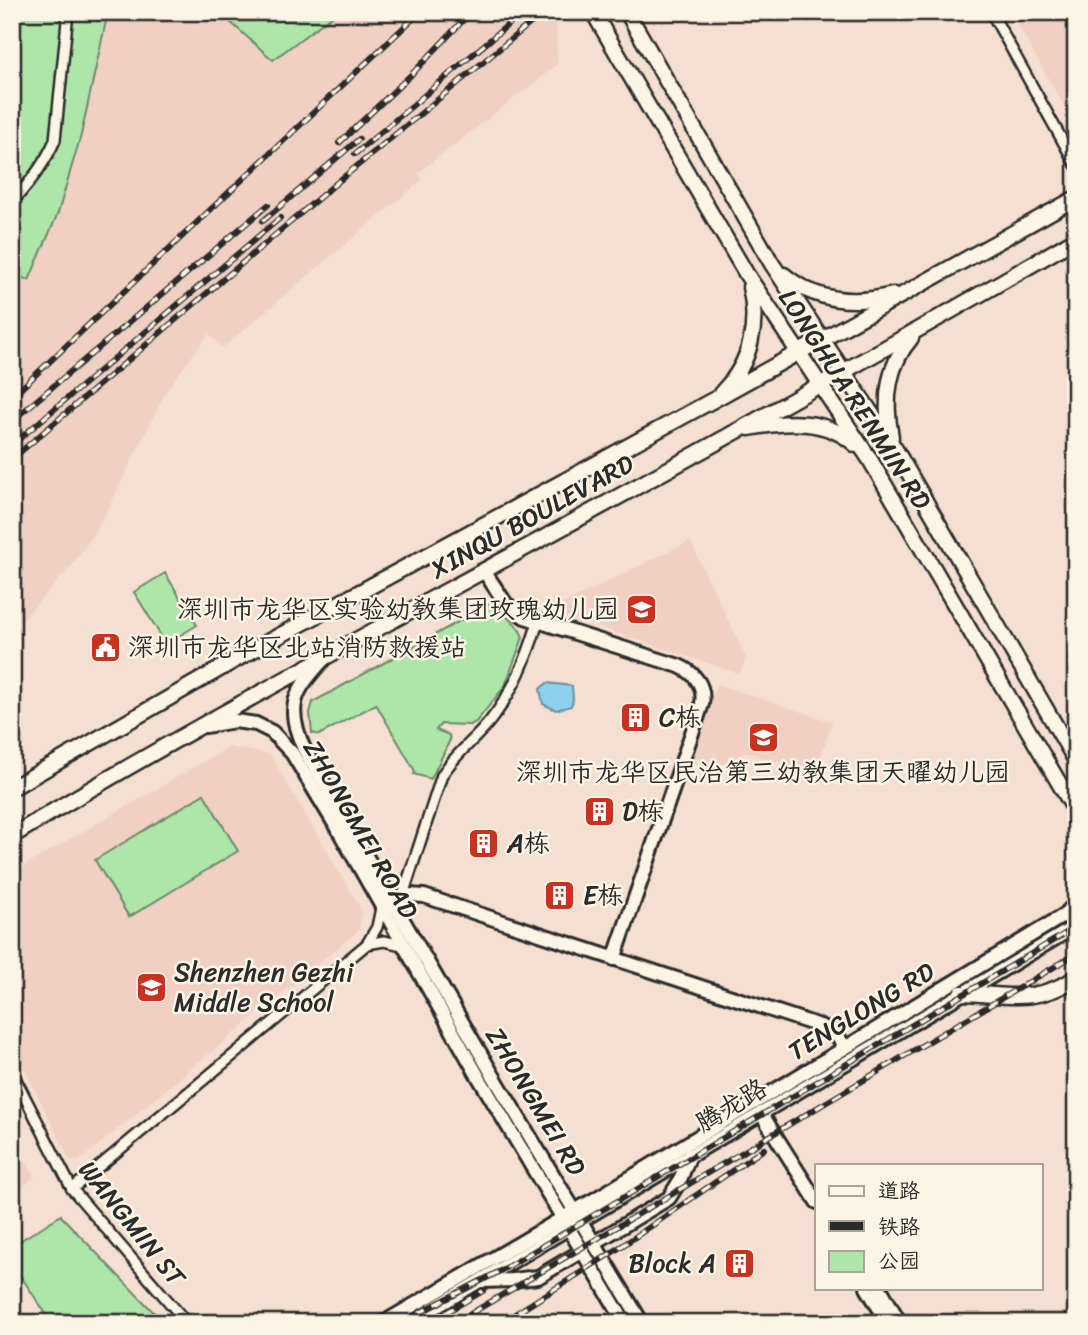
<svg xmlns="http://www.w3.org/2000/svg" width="1088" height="1335" viewBox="0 0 1088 1335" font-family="Sriracha,'LXGW WenKai TC',sans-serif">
<rect width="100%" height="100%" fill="#f5dfd1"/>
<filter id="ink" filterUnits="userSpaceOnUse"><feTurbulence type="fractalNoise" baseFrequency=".0143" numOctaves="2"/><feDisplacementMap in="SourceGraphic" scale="14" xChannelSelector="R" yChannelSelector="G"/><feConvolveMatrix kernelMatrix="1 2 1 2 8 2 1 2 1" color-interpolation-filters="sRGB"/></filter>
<g filter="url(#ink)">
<g fill="#f0d0c3">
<polygon points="108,12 219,12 273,60 337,12 550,12 556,29 557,65 418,173 422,180 222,348 209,334 167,389 107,511 91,538 74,563 12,631 12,285 17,276 29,279 58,212 81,135"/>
<polygon points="1011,12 1076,12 1076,126 1031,49"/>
<polygon points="690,541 746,657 740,674 559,614 563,604"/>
<polygon points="717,684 832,722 816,774 747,752 721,765 692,757"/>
<polygon points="229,747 270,754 362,911 359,930 78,1162 69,1159 12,1043 12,873"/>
<polygon points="12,1132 34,1177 12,1197"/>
</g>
<g fill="#aee6aa" stroke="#6c886a" stroke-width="2">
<polygon points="12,12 108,12 81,135 58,213 29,280 17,276 12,280"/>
<polygon points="219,12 337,12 273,60"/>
<polygon points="165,573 197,625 166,644 134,592"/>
<path d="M492 603C502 615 518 622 523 637L505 686 476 722 470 725 441 724 436 730 449 735 450 740 431 779 414 774 415 771 376 704 319 735 312 733 310 713 313 702Z"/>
<polygon points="204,794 238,851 129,917 95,860"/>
<polygon points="61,1215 61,1216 164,1323 52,1323 12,1263 12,1246"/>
</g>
<polygon fill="#8ed1ef" stroke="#668fa1" stroke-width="2" points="547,683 572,686 573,700 571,706 556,710 543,704 540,689"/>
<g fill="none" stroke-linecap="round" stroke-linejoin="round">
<defs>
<g id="street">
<polyline points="991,12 1076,165"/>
<path d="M12 202C30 183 45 164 55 140L68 12"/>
<path d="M402 898 442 775C455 754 475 740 490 721 514 691 527 658 538 622"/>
<polyline points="367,944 384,941 402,945"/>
<polyline points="12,1072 72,1189 187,1323"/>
<polyline points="72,1189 367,944 377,927 381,908"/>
</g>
<g id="secondary">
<path d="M484 571 506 604 525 617 679 666C695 673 705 686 702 704L614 959"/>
<path d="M323 660C294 692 285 706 304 749L491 1072 642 1323"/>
<polyline points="206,726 235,721 256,724 272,732 292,753 339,831 478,1076 625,1323"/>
<polyline points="393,902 409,895 424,896 823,1027 835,1033 845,1047"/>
<polyline points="761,1113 817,1202"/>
<polyline points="594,1243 669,1198 679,1182 690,1155"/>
<polyline points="481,1281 513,1280 538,1277 582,1251"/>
<polyline points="867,1288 888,1323"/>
<polyline points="880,1288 900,1323"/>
<polyline points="383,1323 597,1198 1076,908"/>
<polyline points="409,1323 1076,926"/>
</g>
<g id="primary">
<polyline points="593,12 747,275 869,458 1076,812"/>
<polyline points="627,12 772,264 895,449 1076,761"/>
<path d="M784 275C815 301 854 305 893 295"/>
<path d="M723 391C751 363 759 324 750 287"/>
<path d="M749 428C786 421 827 418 856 445"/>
<path d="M891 437C884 402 887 366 911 338"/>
<polyline points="12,788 244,655 715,399 1076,198"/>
<path d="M12 836C148 753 289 677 428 601 645 483 862 363 1076 239"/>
<polyline points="1068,912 1076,904"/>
<path d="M961 993C1007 994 1034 1005 1076 978"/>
</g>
</defs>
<use href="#street" stroke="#2b2b2b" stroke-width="14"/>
<use href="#secondary" stroke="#2b2b2b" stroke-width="18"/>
<use href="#primary" stroke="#2b2b2b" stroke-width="19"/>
<use href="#street" stroke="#fcf5e5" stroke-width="9"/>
<use href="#secondary" stroke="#fcf5e5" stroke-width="12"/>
<use href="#primary" stroke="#fcf5e5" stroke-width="14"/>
<defs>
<g id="rail">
<polyline points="339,143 414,72 471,12"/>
<polyline points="355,154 523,12"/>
<polyline points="263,221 359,139"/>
<polyline points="12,397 420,12"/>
<polyline points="12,421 268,205"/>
<polyline points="12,445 280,218"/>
<polyline points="12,459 334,185 544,12"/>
<polyline points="400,1323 502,1270 1076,927"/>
<polyline points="428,1323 483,1291"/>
<polyline points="455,1323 1076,954"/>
<polyline points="501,1323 613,1252 764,1149"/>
</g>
</defs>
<use href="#rail" stroke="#2b2b2b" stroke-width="6"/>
<use href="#rail" stroke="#fcf5e5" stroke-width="3.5" stroke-dasharray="10" stroke-linecap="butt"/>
</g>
</g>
<defs>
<symbol id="school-square" viewBox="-11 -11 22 22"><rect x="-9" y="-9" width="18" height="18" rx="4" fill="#c8321e" stroke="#fcf5e5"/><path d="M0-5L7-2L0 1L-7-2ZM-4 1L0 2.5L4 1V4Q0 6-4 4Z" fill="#fff"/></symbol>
<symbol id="civic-square" viewBox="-11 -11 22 22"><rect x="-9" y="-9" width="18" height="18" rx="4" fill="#c8321e" stroke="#fcf5e5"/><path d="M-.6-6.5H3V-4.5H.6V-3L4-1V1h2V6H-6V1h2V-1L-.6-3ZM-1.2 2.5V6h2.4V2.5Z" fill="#fff"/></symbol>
<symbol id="building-square" viewBox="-11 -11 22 22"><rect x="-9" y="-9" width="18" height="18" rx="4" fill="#c8321e" stroke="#fcf5e5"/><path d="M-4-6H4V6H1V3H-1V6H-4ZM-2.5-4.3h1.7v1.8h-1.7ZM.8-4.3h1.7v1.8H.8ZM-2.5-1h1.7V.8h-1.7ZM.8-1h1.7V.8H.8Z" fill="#fff"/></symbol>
</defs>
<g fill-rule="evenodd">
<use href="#school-square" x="624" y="592" width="35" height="35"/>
<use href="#civic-square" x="88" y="630" width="35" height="35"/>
<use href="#building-square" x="618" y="700" width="35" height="35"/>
<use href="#school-square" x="746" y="720" width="35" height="35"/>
<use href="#building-square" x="582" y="794" width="35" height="35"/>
<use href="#building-square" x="466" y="826" width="35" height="35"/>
<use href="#building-square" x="542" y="878" width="35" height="35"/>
<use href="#school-square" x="134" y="970" width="35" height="35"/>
<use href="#building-square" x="722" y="1246" width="35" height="35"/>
</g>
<g text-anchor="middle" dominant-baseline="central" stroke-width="5" stroke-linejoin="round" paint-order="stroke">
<g font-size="26" fill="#2b2b2b" stroke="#fcf5e5">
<text transform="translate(855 399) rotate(57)">LONGHUA RENMIN RD</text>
<text transform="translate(532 516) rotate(-29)">XINQU BOULEVARD</text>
<text transform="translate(361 829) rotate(60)">ZHONGMEI ROAD</text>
<text transform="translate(861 1011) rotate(-31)">TENGLONG RD</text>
<text transform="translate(536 1101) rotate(59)">ZHONGMEI RD</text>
<text transform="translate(731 1105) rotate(-31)">腾龙路</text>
<text transform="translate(132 1223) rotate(51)">WANGMIN ST</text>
</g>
<g font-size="26" fill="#2b2b2b" stroke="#fcf5e5" text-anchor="start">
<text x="619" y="609" text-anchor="end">深圳市龙华区实验幼教集团玫瑰幼儿园</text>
<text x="128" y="647">深圳市龙华区北站消防救援站</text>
<text x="659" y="717">C栋</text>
<text x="763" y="772" text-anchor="middle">深圳市龙华区民治第三幼教集团天曜幼儿园</text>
<text x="622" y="811">D栋</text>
<text x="507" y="843">A栋</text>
<text x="583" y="895">E栋</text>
<text x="174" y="972">Shenzhen Gezhi<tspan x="174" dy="30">Middle School</tspan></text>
<text x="716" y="1263" text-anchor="end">Block A</text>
</g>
</g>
<rect width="1088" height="1335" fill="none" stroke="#fcf5e5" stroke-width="42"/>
<rect x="21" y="21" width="1046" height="1293" fill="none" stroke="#2b2b2b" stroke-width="2.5" filter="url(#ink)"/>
<rect x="815" y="1164" width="228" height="126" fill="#fcf5e5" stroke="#a8a49b" stroke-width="2"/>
<rect x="829" y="1186" width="35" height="10" fill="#fcf5e5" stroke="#a8a49b" stroke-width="2"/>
<text x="878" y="1198" font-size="21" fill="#2b2b2b">道路</text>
<rect x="829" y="1221" width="35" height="10" fill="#2b2b2b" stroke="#a8a49b" stroke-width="2"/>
<text x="878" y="1234" font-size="21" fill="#2b2b2b">铁路</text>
<rect x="829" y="1251" width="35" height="21" fill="#aee6aa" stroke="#a8a49b" stroke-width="2"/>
<text x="878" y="1268" font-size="21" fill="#2b2b2b">公园</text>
</svg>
